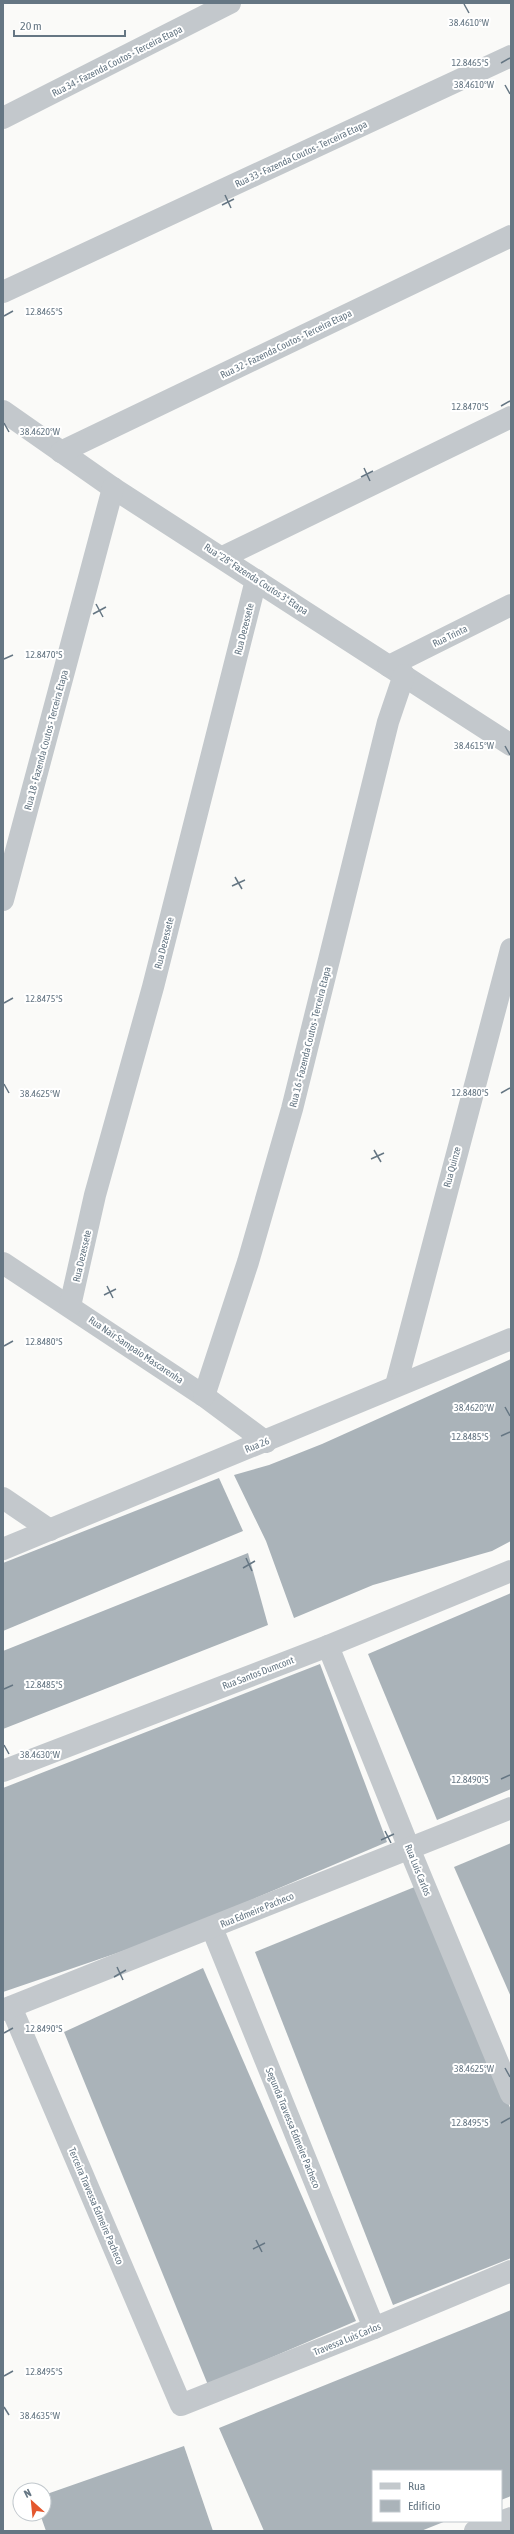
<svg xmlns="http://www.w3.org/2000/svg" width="514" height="2534" viewBox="0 0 514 2534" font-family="'Asap Condensed',sans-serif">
<rect width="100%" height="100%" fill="#fafaf8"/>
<g fill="#aab3b9">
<polygon points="511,1359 511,1541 492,1551 373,1585 294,1618 266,1541 234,1475 269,1465 322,1444"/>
<polygon points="219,1478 243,1531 3,1631 3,1563"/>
<polygon points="248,1553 268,1625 3,1729 3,1651"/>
<polygon points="511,1593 511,1789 437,1820 368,1654"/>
<polygon points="320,1664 387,1842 167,1936 3,1992 3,1788"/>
<polygon points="511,1843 511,1997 454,1867"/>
<polygon points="417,1886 511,2110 511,2258 393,2305 255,1952"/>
<polygon points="203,1968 356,2321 208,2385 64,2032"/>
<polygon points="511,2310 511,2496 501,2500 501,2471 373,2471 373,2521 446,2521 421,2531 264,2531 219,2428"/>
<polygon points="184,2446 213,2531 46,2531 40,2514 44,2514 44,2495"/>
</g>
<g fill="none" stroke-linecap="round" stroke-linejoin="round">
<g stroke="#c3c8cc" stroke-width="22">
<polyline points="3,118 230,3"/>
<polyline points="3,292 511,56"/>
<polyline points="3,411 113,488 511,745"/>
<polyline points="61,452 511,236"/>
<polyline points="223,557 511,417"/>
<polyline points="389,666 511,605"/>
<polyline points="3,900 113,488"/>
<polyline points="3,1263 204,1396 266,1442"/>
<polyline points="70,1306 95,1195 153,987 256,580"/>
<polyline points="396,1385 511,949"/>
<polyline points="204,1396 248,1262 292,1109 388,722 404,675"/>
<polyline points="3,1498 50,1530"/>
<polyline points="3,1549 511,1339"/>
<polyline points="328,1646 409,1848 511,2094"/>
<polyline points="3,1771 328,1646 511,1571"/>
<polyline points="212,1928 374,2328"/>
<polyline points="11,2007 181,2405 374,2328 511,2271"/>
<polyline points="3,2010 511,1808"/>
<polyline points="475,2531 511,2518"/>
</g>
</g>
<path fill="none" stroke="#657683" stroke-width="1.5" d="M464 4 469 13M501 63 510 58M505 85 510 94M225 195 231 208M222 205 234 199M4 316 13 311M501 406 510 401M4 423 9 432M364 468 370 481M361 477 373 471M96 604 103 617M93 614 106 607M4 659 13 655M505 746 510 755M235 877 242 889M232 886 245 880M4 1003 13 998M4 1084 9 1093M501 1093 510 1088M374 1150 381 1162M371 1159 384 1153M107 1286 113 1298M104 1295 116 1289M4 1346 13 1341M505 1407 510 1416M501 1436 510 1432M246 1558 252 1571M243 1568 255 1561M4 1689 13 1685M4 1745 9 1754M501 1779 510 1775M385 1831 391 1843M381 1840 394 1834M117 1967 123 1980M114 1977 126 1970M4 2033 13 2028M505 2068 510 2077M501 2123 510 2118M256 2240 262 2252M253 2249 265 2243M4 2376 13 2371M4 2407 9 2415"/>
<g text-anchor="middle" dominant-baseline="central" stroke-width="4" stroke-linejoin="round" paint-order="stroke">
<g font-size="10" fill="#657683" stroke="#fff">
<text transform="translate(117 61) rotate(-27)">Rua 34 - Fazenda Coutos - Terceira Etapa</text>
<text transform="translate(301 154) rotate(-25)">Rua 33 - Fazenda Coutos - Terceira Etapa</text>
<text transform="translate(286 344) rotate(-26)">Rua 32 - Fazenda Coutos - Terceira Etapa</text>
<text transform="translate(256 579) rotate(33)">Rua "28" Fazenda Coutos 3ª Etapa</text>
<text transform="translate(244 629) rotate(-76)">Rua Dezessete</text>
<text transform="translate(450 636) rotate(-26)">Rua Trinta</text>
<text transform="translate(46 740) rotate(-75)">Rua 18 - Fazenda Coutos - Terceira Etapa</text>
<text transform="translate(164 943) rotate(-76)">Rua Dezessete</text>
<text transform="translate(310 1037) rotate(-76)">Rua 16 - Fazenda Coutos - Terceira Etapa</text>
<text transform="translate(452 1167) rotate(-75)">Rua Quinze</text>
<text transform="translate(82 1256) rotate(-77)">Rua Dezessete</text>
<text transform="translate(136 1350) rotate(34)">Rua Nair Sampaio Mascarenha</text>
<text transform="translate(257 1445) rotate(-22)">Rua 26</text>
<text transform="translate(258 1673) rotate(-21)">Rua Santos Dumcont</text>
<text transform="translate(418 1870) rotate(68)">Rua Luis Carlos</text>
<text transform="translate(257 1910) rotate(-22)">Rua Edmeire Pacheco</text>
<text transform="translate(293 2128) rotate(68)">Segunda Travessa Edmeire Pacheco</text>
<text transform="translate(96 2206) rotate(67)">Terceira Travessa Edmeire Pacheco</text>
<text transform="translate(347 2339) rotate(-22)">Travessa Luis Carlos</text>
</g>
</g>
<g font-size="10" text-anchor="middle" fill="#657683" stroke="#fff" stroke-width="4" stroke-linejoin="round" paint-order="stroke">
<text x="469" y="26">38.4610°W</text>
<text x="470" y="66">12.8465°S</text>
<text x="474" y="88">38.4610°W</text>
<text x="44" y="315">12.8465°S</text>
<text x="470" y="410">12.8470°S</text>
<text x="40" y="435">38.4620°W</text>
<text x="44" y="658">12.8470°S</text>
<text x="474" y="749">38.4615°W</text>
<text x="44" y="1002">12.8475°S</text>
<text x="470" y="1096">12.8480°S</text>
<text x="40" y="1097">38.4625°W</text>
<text x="44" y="1345">12.8480°S</text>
<text x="474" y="1411">38.4620°W</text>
<text x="470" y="1440">12.8485°S</text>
<text x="44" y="1688">12.8485°S</text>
<text x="40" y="1758">38.4630°W</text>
<text x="470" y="1783">12.8490°S</text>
<text x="44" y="2032">12.8490°S</text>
<text x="474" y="2072">38.4625°W</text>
<text x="470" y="2126">12.8495°S</text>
<text x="44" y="2375">12.8495°S</text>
<text x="40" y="2419">38.4635°W</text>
</g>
<rect width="514" height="2534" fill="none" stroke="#657683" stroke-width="8"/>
<rect x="372" y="2470" width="130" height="52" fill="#ffffff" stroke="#c1c8cd"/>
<rect x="380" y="2483" width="20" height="6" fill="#c3c8cc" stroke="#c1c8cd"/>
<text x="408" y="2490" font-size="12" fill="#657683">Rua</text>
<rect x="380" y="2500" width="20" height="12" fill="#aab3b9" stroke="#c1c8cd"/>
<text x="408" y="2510" font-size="12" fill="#657683">Edifício</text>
<g transform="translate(32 2502) rotate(333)"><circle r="19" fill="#ffffff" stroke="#c1c8cd"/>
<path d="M0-3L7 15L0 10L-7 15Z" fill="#e4572e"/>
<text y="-6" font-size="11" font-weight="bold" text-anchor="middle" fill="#657683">N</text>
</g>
<path d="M14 30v6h111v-6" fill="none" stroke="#657683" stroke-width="2"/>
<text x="20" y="30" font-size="12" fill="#657683" stroke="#ffffff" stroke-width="3" paint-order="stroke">20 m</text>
</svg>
